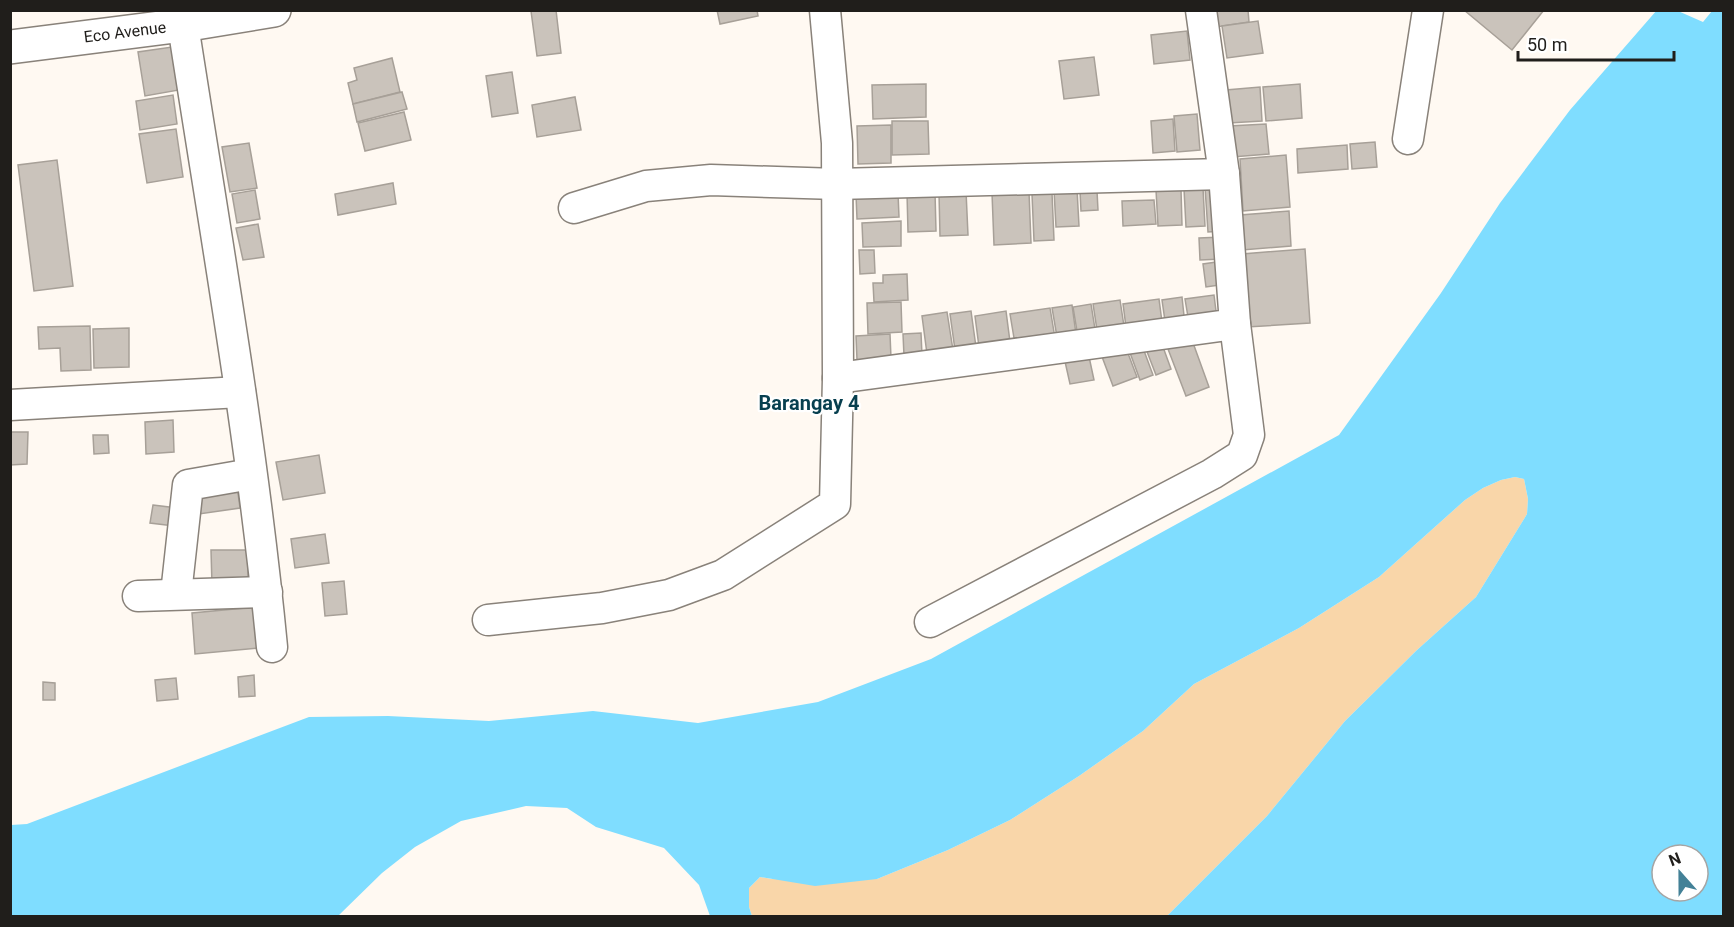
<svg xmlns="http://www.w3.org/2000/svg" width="1734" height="927" viewBox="0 0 1734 927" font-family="Roboto,sans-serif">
<rect width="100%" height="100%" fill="#fff9f2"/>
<polygon fill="#f9d6a9" points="1515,477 1524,479 1528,499 1527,514 1476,597 1417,650 1345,721 1267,816 1167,916 752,916 749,907 749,888 760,877 772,879 877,879 948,850 1010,820 1079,776 1143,731 1194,684 1299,628 1379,577 1465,500 1483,488 1501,480"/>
<path fill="#7fddff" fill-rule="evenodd" d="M1657 10 1678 11 1703 22 1712 11H1723V916H1167L1267 816 1345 721 1417 650 1476 597 1527 514 1528 499 1524 479 1515 477 1501 480 1483 488 1465 500 1379 577 1299 628 1194 684 1143 731 1079 776 1010 820 948 850 877 879 815 886 760 877 749 888V907L752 916H710L699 885 664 848 596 827 567 808 526 806 461 821 415 847 382 873 338 916H11V825L27 824 309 717 388 716 489 721 593 711 698 723 818 702 931 659 1339 435 1441 293 1500 203 1570 110ZM1662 855H1698V891H1662Z"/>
<g fill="#cac3bb" stroke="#a7a098" stroke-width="1.5">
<polygon points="556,10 561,53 537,56 531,11"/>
<polygon points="717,10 757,10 758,16 720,24"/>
<polygon points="1213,10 1248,10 1249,22 1216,27"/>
<polygon points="1464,10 1544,10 1512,50"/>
<polygon points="1258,21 1263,53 1227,58 1222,26"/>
<polygon points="1187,31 1190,60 1154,64 1151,35"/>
<polygon points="172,47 179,90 145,96 138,52"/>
<polygon points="1094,57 1099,95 1064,99 1059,61"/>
<polygon points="392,58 400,92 353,104 348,83 357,80 354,68"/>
<polygon points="512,72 518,113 492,117 486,76"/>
<polygon points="926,84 926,117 873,119 872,85"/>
<polygon points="1300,84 1302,118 1266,121 1263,87"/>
<polygon points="1260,87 1262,121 1229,123 1226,90"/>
<polygon points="402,92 407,109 357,122 353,104"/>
<polygon points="173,95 177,124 140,130 136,101"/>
<polygon points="575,97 581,130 537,137 532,105"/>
<polygon points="404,112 411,140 365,151 358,123"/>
<polygon points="1197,114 1200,150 1177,152 1174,116"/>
<polygon points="1173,119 1175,151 1153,153 1151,121"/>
<polygon points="892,121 928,121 929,154 892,155"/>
<polygon points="1266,124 1269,154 1232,157 1229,126"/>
<polygon points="891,125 891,163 858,164 857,126"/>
<polygon points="176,129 183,177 147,183 139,134"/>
<polygon points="1375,142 1377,167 1352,169 1350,144"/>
<polygon points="249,143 257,188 230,192 222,147"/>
<polygon points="1347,145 1348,169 1298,173 1297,149"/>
<polygon points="1286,155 1290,207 1243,211 1240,159"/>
<polygon points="57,160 73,286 34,291 18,165"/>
<polygon points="393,183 396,204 338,215 335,194"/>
<polygon points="1220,186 1223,231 1208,232 1205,187"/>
<polygon points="1203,188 1205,226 1186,227 1184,189"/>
<polygon points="1077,189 1079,226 1056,227 1054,190"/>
<polygon points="1181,189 1182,225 1158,226 1156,190"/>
<polygon points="255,190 260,219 237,223 232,194"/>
<polygon points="966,191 968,235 940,236 939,193"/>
<polygon points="1080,191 1097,191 1098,210 1081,211"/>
<polygon points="935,192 936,231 908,232 907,193"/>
<polygon points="1029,192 1031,243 994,245 992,193"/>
<polygon points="898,193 899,217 857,219 856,195"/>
<polygon points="1052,193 1054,240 1034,241 1032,194"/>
<polygon points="1154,200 1156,224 1123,226 1122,201"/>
<polygon points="1289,211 1291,246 1242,250 1240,215"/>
<polygon points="901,221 901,246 863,247 862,223"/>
<polygon points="258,224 264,257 243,260 236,228"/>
<polygon points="1222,237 1222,259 1200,260 1199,238"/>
<polygon points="1305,249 1310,323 1247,327 1242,254"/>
<polygon points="859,250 874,250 875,273 860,274"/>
<polygon points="1223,261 1226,284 1206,287 1203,264"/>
<polygon points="907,274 908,300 874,302 873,283 883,283 883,275"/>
<polygon points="1214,295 1217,319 1189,323 1185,299"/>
<polygon points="1182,297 1185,325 1166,328 1162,300"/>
<polygon points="1159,299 1162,322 1126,327 1123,304"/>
<polygon points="1120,300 1124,326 1097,330 1093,304"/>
<polygon points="901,302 902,332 868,334 867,303"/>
<polygon points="1091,304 1095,329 1077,331 1073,307"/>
<polygon points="1072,305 1076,334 1057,337 1052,308"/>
<polygon points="1050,308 1055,338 1015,344 1010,314"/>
<polygon points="971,311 976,347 955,350 950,314"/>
<polygon points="1006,311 1010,342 979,347 975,316"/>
<polygon points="947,312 953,350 927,354 922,316"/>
<polygon points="90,326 91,370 61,371 60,348 39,349 38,327"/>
<polygon points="129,328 129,367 94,368 93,329"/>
<polygon points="921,333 922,355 904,356 903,334"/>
<polygon points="890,334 891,358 857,360 856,336"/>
<polygon points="1192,340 1209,387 1186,396 1168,349"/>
<polygon points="1163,347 1171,369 1156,375 1146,349"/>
<polygon points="1126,348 1137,377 1113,386 1101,354"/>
<polygon points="1143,348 1153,375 1140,380 1129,350"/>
<polygon points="1088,352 1094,380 1070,384 1064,357"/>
<polygon points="173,420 174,452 146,454 145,422"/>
<polygon points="10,432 28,432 27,464 10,465"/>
<polygon points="93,435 108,435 109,453 94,454"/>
<polygon points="319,455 325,493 283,500 276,462"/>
<polygon points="237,486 240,508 199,514 195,493"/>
<polygon points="153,505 177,508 174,526 150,523"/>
<polygon points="325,534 329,563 295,568 291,539"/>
<polygon points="211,550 248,550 248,584 212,585"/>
<polygon points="344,581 347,614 325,616 322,583"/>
<polygon points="257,607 260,648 195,654 192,613"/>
<polygon points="254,675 255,696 239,697 238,677"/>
<polygon points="176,678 178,699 157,701 155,680"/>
<polygon points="43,682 55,683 55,700 43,700"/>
</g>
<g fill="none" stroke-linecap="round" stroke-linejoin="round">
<defs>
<g id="minor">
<path d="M183 25C215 232 252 439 272 647"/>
<polyline points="1408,139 1428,10"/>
<polyline points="574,208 646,186 711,180 837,184 1224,174"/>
<polyline points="838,378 1235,324 1224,174 1201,10"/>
<polyline points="10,405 240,392"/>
<polyline points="176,594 188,485 251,474"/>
<polyline points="138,596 267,592"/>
<polyline points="488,620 602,608 669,595 723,575 835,504 838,378 837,143 825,10"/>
<polyline points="930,622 1212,474 1242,455 1249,435 1235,324"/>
</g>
<polyline id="major" points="10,47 183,25 274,10"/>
</defs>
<use href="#minor" stroke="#89827a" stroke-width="33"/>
<use href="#major" stroke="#89827a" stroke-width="36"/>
<use href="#minor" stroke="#fff" stroke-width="30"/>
<use href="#major" stroke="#fff" stroke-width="33"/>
</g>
<g text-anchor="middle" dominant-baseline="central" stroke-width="4.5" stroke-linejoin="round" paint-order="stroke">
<g font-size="16" fill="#201e1b" stroke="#fff">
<text transform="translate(125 32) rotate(-7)">Eco Avenue</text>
</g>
<g font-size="20" font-weight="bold" fill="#073f4f" stroke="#fff">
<text x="809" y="403">Barangay 4</text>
</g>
</g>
<rect width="1734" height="927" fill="none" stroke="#201e1b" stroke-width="24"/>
<g transform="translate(1680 873) rotate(339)"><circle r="28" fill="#ffffff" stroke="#a6a5a4" stroke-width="1.5"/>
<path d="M0-4.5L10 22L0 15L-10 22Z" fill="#438197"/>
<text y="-9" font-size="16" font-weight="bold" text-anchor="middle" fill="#201e1b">N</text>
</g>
<path d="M1518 51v9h156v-9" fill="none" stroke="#201e1b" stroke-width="3"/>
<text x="1527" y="51" font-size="18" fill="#201e1b" stroke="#ffffff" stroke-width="4.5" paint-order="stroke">50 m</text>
</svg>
